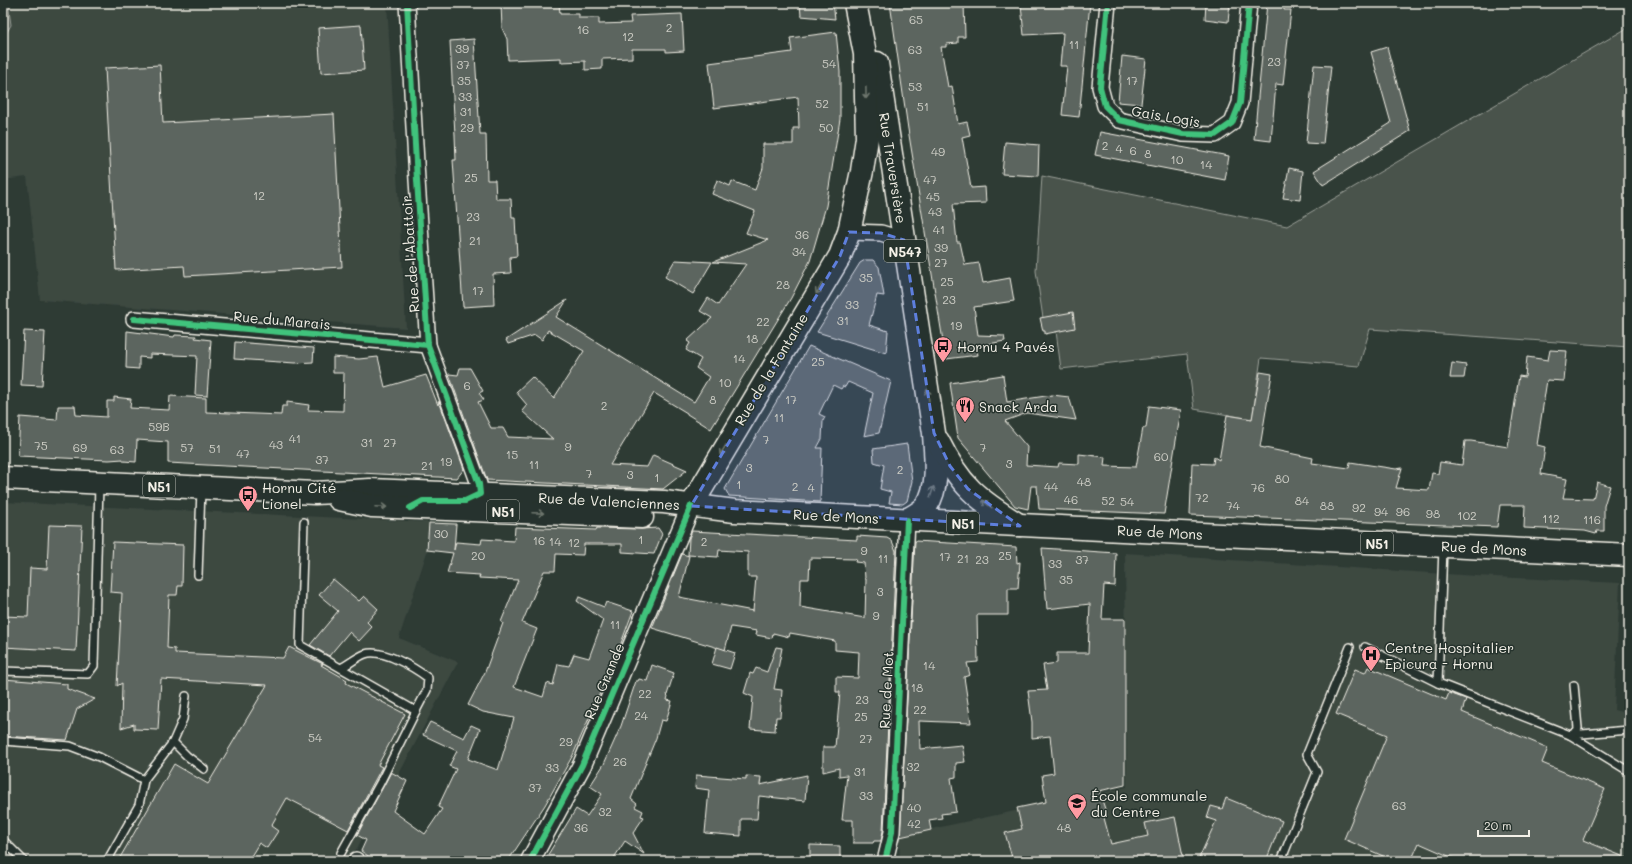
<svg xmlns="http://www.w3.org/2000/svg" width="1632" height="864" viewBox="0 0 1632 864" font-family="Mali,sans-serif">
<rect width="100%" height="100%" fill="#2e3b34"/>
<filter id="ink" filterUnits="userSpaceOnUse"><feTurbulence type="fractalNoise" baseFrequency=".025" numOctaves="2"/><feDisplacementMap in="SourceGraphic" scale="8" xChannelSelector="R" yChannelSelector="G"/><feConvolveMatrix kernelMatrix="1 2 1 2 8 2 1 2 1" color-interpolation-filters="sRGB"/></filter>
<g filter="url(#ink)">
<g fill="#3c4841">
<polygon points="3,3 387,3 406,328 40,300 27,177 3,180"/>
<polygon points="3,502 429,522 428,549 399,638 458,662 389,793 369,823 358,847 348,861 3,861"/>
<polygon points="1125,553 1477,576 1620,583 1614,710 1629,714 1629,861 900,861 899,836 1127,787"/>
</g>
<g fill="#48524c" stroke="#9ea29a">
<polygon points="3,3 8,3 11,25 3,39"/>
<polygon points="1629,27 1629,347 1370,329 1359,366 1261,358 1252,419 1194,409 1187,354 1061,369 1054,316 1043,318 1036,271 1042,176 1287,226"/>
</g>
<g fill="#5c655e" stroke="#f4f1e8" fill-rule="evenodd">
<polygon points="518,3 559,3 560,14 579,14 579,18 599,18 599,24 631,23 630,16 682,14 684,51 666,52 666,49 632,49 632,58 602,59 602,69 585,70 585,61 561,62 561,58 508,60 507,39 502,28 501,4"/>
<polygon points="800,3 833,3 835,19 801,16"/>
<polygon points="890,3 964,3 965,37 958,37 958,43 946,44 946,47 941,47 948,87 952,86 958,124 967,122 970,135 962,137 971,188 985,187 986,203 953,204 957,242 960,242 965,265 979,263 983,283 1010,278 1014,301 974,307 978,335 1004,336 1005,341 976,346 978,355 946,359 908,129"/>
<polygon points="1051,3 1090,3 1079,117 1062,115 1067,66 1060,66 1063,33 1024,35 1021,5"/>
<polygon points="1206,3 1230,3 1228,22 1205,19"/>
<polygon points="1267,3 1284,3 1284,10 1291,10 1283,85 1276,84 1271,141 1254,139"/>
<polygon points="361,25 364,70 321,73 318,28"/>
<polygon points="836,32 840,72 840,119 826,206 810,261 791,298 711,429 687,414 687,413 654,393 610,465 647,467 653,455 687,470 663,489 487,480 449,374 458,375 460,368 470,368 483,391 479,393 484,400 478,402 491,428 503,428 508,437 553,439 522,411 527,405 516,392 532,377 554,398 584,351 548,330 542,340 535,335 508,344 506,340 567,300 556,317 694,402 709,377 696,368 701,359 686,350 690,343 687,341 712,318 700,311 708,298 718,305 746,264 713,262 768,240 746,233 755,211 712,194 717,180 730,186 732,181 755,190 763,168 763,144 793,144 793,128 799,128 798,97 714,108 709,63 792,52 790,38"/>
<polygon points="474,39 480,134 486,134 487,180 495,180 496,199 511,199 512,218 515,218 517,256 510,257 511,273 493,274 494,305 463,307 453,160 456,160 455,135 450,41"/>
<polygon points="1387,47 1410,131 1323,185 1314,171 1391,123 1371,52"/>
<polygon points="1122,56 1146,59 1141,104 1118,102"/>
<polygon points="160,65 163,123 334,114 342,267 185,276 184,266 116,270 105,68"/>
<polygon points="1314,65 1331,66 1323,144 1306,143"/>
<polygon points="1100,132 1229,156 1225,180 1095,155"/>
<polygon points="1005,142 1039,145 1038,176 1002,174"/>
<polygon points="1289,168 1303,171 1300,200 1283,198"/>
<polygon points="675,260 712,262 693,294 665,277"/>
<polygon points="865,260 873,260 879,267 884,296 877,295 869,325 888,331 886,353 817,332 860,263"/>
<polygon points="1073,312 1075,328 1045,334 1045,331 1043,331 1040,318"/>
<polygon points="24,331 45,332 42,386 21,385"/>
<polygon points="127,331 174,337 175,335 196,336 195,338 211,340 207,396 195,395 197,356 150,354 150,358 139,357 139,369 126,368"/>
<polygon points="235,342 314,348 313,362 295,363 234,359"/>
<polygon points="809,346 891,381 879,433 864,436 873,393 848,382 845,387 843,386 841,389 833,385 819,414 825,417 823,421 822,439 817,448 822,448 820,502 729,496 725,489"/>
<polygon points="1550,350 1567,351 1564,381 1547,380 1537,445 1545,447 1541,474 1567,479 1563,498 1593,499 1597,482 1610,486 1604,506 1604,531 1597,531 1596,534 1585,531 1524,528 1525,505 1500,505 1497,527 1190,515 1192,463 1213,464 1214,457 1219,460 1227,415 1252,419 1260,372 1272,374 1260,447 1313,458 1312,463 1349,468 1350,462 1396,469 1402,468 1396,488 1429,490 1432,473 1438,474 1440,462 1462,465 1465,441 1471,441 1508,447 1519,376 1525,377 1527,357 1548,360"/>
<polygon points="333,357 359,359 378,357 385,387 426,375 438,405 439,401 464,469 457,478 168,463 168,442 137,440 136,462 123,461 123,459 109,460 18,456 20,417 57,420 58,406 75,406 76,415 107,417 107,401 114,401 114,397 131,399 130,408 169,410 170,396 206,398 206,412 281,415 282,406 287,406 287,402 309,405 308,410 343,411 344,373 333,373"/>
<polygon points="1452,363 1466,365 1464,378 1450,378"/>
<polygon points="1003,375 1007,402 1052,395 1069,397 1076,420 1027,413 1005,421 1027,447 1026,465 1058,467 1059,463 1079,464 1079,454 1105,457 1104,466 1136,467 1143,428 1146,428 1149,406 1181,410 1164,514 1039,509 1037,486 1031,486 1028,509 1015,506 958,438 950,383"/>
<polygon points="907,444 912,481 907,501 903,504 889,503 891,492 880,489 884,465 874,462 873,449"/>
<polygon points="429,523 456,524 454,550 456,542 481,544 482,539 514,541 515,527 596,530 597,528 641,529 658,528 662,534 654,554 622,552 622,544 584,544 583,555 556,554 555,571 544,571 522,623 537,629 514,687 543,697 547,683 553,685 558,664 569,666 574,654 589,658 603,620 577,601 579,597 604,607 606,602 633,611 617,654 573,755 545,805 508,861 375,861 361,851 366,840 357,835 391,772 407,781 393,811 425,834 442,809 438,807 456,769 449,766 457,751 423,735 430,722 464,738 471,725 480,729 468,759 498,770 514,718 483,712 468,705 485,672 503,623 501,622 518,580 479,578 480,575 447,573 453,553 427,550"/>
<polygon points="49,525 82,526 76,651 3,647 3,616 28,617 30,568 47,569"/>
<path d="M692 531 857 540V536L887 538 892 541 896 551 883 831 881 841H874L873 843H853V820H842L847 775 839 776V768L823 772V747H835L840 692H836V677L858 678 859 652 835 650V641L790 633 789 637 773 633 772 638 756 635 757 631 731 627 725 650 652 628 682 554 689 556 679 597 753 611 756 577H748V552L719 550 718 557 688 555 689 538ZM810 558 856 559 855 562 864 563 865 579H866L865 618 800 607 801 579H809Z"/>
<polygon points="915,541 1016,547 1017,563 1020,562 1018,588 1008,588 1008,615 977,615 978,662 967,663 970,675 964,677 971,723 919,721 920,749 962,745 965,762 956,763 956,777 951,778 956,812 941,814 942,818 929,820 931,830 900,837"/>
<polygon points="113,542 183,545 182,586 178,586 177,595 169,595 167,648 175,649 175,653 283,658 289,647 323,664 321,665 347,680 346,683 405,714 378,765 382,767 348,830 287,798 271,826 278,831 267,848 259,843 248,861 118,861 174,764 208,784 267,685 161,679 158,730 134,729 134,724 121,728 122,683 117,686 122,593 110,592"/>
<polygon points="1042,548 1116,553 1115,586 1104,585 1102,619 1125,619 1125,785 1099,791 1107,815 1104,818 1111,844 1148,836 1145,823 1175,817 1184,861 1013,861 1005,833 1022,829 1017,808 1046,802 1042,775 1054,773 1050,736 1032,738 1032,722 1028,691 1047,690 1043,665 1057,663 1057,653 1088,653 1090,604 1047,609"/>
<polygon points="333,579 359,601 364,596 378,609 367,622 372,627 359,641 349,632 329,656 310,645 338,611 319,595"/>
<polygon points="717,647 735,653 730,669 712,664"/>
<polygon points="776,647 782,648 774,689 782,690 780,717 776,717 775,731 750,729 753,697 744,693 750,673 753,674 756,668 767,672"/>
<polygon points="652,665 674,673 667,695 668,696 667,700 672,701 666,721 661,720 656,738 631,799 637,804 635,807 643,811 641,816 644,817 633,833 644,854 625,841 612,861 544,861 576,809 587,816 602,794 590,786 604,764 621,726 636,681 638,681 639,679 647,681"/>
<polygon points="1368,667 1446,700 1449,693 1466,699 1462,712 1548,748 1542,763 1605,789 1583,840 1629,859 1629,861 1460,861 1419,843 1411,861 1381,861 1383,856 1344,839 1387,735 1336,714 1355,669 1365,673"/>
<polygon points="3,679 67,684 67,689 95,699 77,709 67,740 3,736"/>
<polygon points="696,775 746,779 746,776 761,777 760,785 807,775 805,801 759,796 757,819 741,819 741,836 705,833 709,790 695,788"/>
<polygon points="1226,798 1282,821 1266,861 1206,861 1199,858 1216,821 1207,818 1211,806 1222,809"/>
<polygon points="810,845 840,846 840,861 810,861"/>
</g>
<g fill="none" stroke-linecap="round" stroke-linejoin="round">
<defs>
<g id="service">
<polyline points="304,522 300,645 416,711 380,783 341,853"/>
<polyline points="1443,548 1438,683 1570,735 1629,730"/>
<polyline points="198,575 201,489"/>
<polyline points="1365,647 1438,683"/>
<path d="M341 668C349 664 357 657 365 654 382 648 415 668 428 678L427 690 416 711"/>
<polyline points="3,671 88,674 94,666 99,485"/>
<polyline points="1570,735 1625,769"/>
<polyline points="1571,735 1577,731 1578,728 1574,685"/>
<polyline points="3,741 70,746 99,757 144,780 139,805 107,861"/>
<polyline points="173,742 187,756 204,769"/>
<polyline points="144,780 173,742 183,719 186,696"/>
<polyline points="3,840 24,861"/>
<polyline points="1281,861 1317,772 1307,754 1350,647"/>
</g>
<g id="minor">
<polyline points="407,3 417,180 428,345 479,484 480,494 473,498"/>
<polyline points="1108,3 1100,87 1105,106 1119,120 1183,134 1215,135 1232,123 1240,103 1249,3"/>
<polyline points="849,232 881,233 904,240"/>
<polyline points="134,319 428,345"/>
<polyline points="356,860 357,861"/>
<polyline points="885,861 892,832 907,520"/>
</g>
<polyline id="tertiary" points="530,861 582,765 691,506"/>
<g id="primary">
<path d="M877 63 934 433C935 456 940 485 927 505 923 511 913 516 907 520"/>
<path d="M938 441C960 486 977 499 1019 525"/>
<polyline points="3,478 315,493 370,490 664,502 735,511 1629,555"/>
<polyline points="339,499 372,506 642,517"/>
<polyline points="691,506 840,256 849,232 862,171 867,138 865,54 855,3"/>
</g>
</defs>
<use href="#service" stroke="#f4f1e8" stroke-width="10"/>
<use href="#minor" stroke="#f4f1e8" stroke-width="18"/>
<use href="#tertiary" stroke="#f4f1e8" stroke-width="21"/>
<use href="#primary" stroke="#f4f1e8" stroke-width="25"/>
<use href="#service" stroke="#26332d" stroke-width="7"/>
<use href="#minor" stroke="#26332d" stroke-width="15"/>
<use href="#tertiary" stroke="#26332d" stroke-width="18"/>
<use href="#primary" stroke="#26332d" stroke-width="22"/>
<defs>
<g id="cycleway">
<polyline points="407,3 417,180 428,345 479,484 480,494 465,501 423,501 410,508"/>
<polyline points="1108,3 1100,87 1105,106 1119,120 1183,134 1215,135 1232,123 1240,103 1249,3"/>
<polyline points="134,319 428,345"/>
<polyline points="530,861 582,765 691,506"/>
<polyline points="885,861 892,832 907,520"/>
</g>
</defs>
<use href="#cycleway" stroke="#26332d" stroke-width="8"/>
<use href="#cycleway" stroke="#40c37c" stroke-width="6"/>
</g>
<defs><path id="oneway-shaft" d="M-6 0H5M1.5-3L5.5 0L1.5 3" fill="none" stroke-width="1.6" stroke-linecap="round" stroke-linejoin="round"/></defs>
<g stroke="#6e766e">
<use href="#oneway-shaft" transform="translate(866 93) rotate(89)"/>
<use href="#oneway-shaft" transform="translate(819 289) rotate(120)"/>
<use href="#oneway-shaft" transform="translate(928 395) rotate(-99)"/>
<use href="#oneway-shaft" transform="translate(723 450) rotate(121)"/>
<use href="#oneway-shaft" transform="translate(932 492) rotate(-72)"/>
<use href="#oneway-shaft" transform="translate(987 504) rotate(-142)"/>
<use href="#oneway-shaft" transform="translate(381 507) rotate(2)"/>
<use href="#oneway-shaft" transform="translate(538 513) rotate(2)"/>
</g>
</g>
<path fill="#5e7fdd" fill-opacity="0.2" stroke="#5e7fdd" stroke-width="3" stroke-dasharray="8 5" stroke-linejoin="round" d="M849 232 881 233 904 240 934 433 950 466 968 489 1020 526 691 506 840 256Z"/>
<defs>
<symbol id="bus-pin" viewBox="-11 -11 22 30"><path d="M0 17L-7.5 6A9.5 9.5 0 1 1 7.5 6Z" fill="#ff9aa2" stroke="#26332d"/><path d="M-5-6H5V4H4V6H2V4H-2V6H-4V4H-5ZM-3.5-4V0h7V-4ZM-3.5 1.2v1.5H-2V1.2ZM2 1.2v1.5H3.5V1.2Z" fill="#111"/></symbol>
<symbol id="restaurant-pin" viewBox="-11 -11 22 30"><path d="M0 17L-7.5 6A9.5 9.5 0 1 1 7.5 6Z" fill="#ff9aa2" stroke="#26332d"/><path d="M-5-6h1v4h1v-4h1v4h1v-4h1v5L-1.5 .5V6h-2V.5L-5-1ZM5-6V6H3V1.5H1.5Q1.5-4 5-6Z" fill="#111"/></symbol>
<symbol id="hospital-pin" viewBox="-11 -11 22 30"><path d="M0 17L-7.5 6A9.5 9.5 0 1 1 7.5 6Z" fill="#ff9aa2" stroke="#26332d"/><path d="M-5-5h3v3.5h4V-5h3V5h-3V1.5h-4V5h-3Z" fill="#111"/></symbol>
<symbol id="school-pin" viewBox="-11 -11 22 30"><path d="M0 17L-7.5 6A9.5 9.5 0 1 1 7.5 6Z" fill="#ff9aa2" stroke="#26332d"/><path d="M0-5L7-2L0 1L-7-2ZM-4 1L0 2.5L4 1V4Q0 6-4 4Z" fill="#111"/></symbol>
</defs>
<g fill-rule="evenodd">
<use href="#bus-pin" x="932" y="335" width="22" height="30"/>
<use href="#restaurant-pin" x="954" y="395" width="22" height="30"/>
<use href="#bus-pin" x="237" y="484" width="22" height="30"/>
<use href="#hospital-pin" x="1360" y="644" width="22" height="30"/>
<use href="#school-pin" x="1066" y="792" width="22" height="30"/>
</g>
<g text-anchor="middle" dominant-baseline="central" stroke-width="3" stroke-linejoin="round" paint-order="stroke">
<g font-size="12" fill="#cecec6">
<text x="916" y="19">65</text>
<text x="669" y="27">2</text>
<text x="583" y="29">16</text>
<text x="628" y="36">12</text>
<text x="1074" y="44">11</text>
<text x="462" y="48">39</text>
<text x="915" y="49">63</text>
<text x="1274" y="61">23</text>
<text x="829" y="63">54</text>
<text x="463" y="64">37</text>
<text x="464" y="80">35</text>
<text x="1132" y="80">17</text>
<text x="915" y="86">53</text>
<text x="465" y="96">33</text>
<text x="822" y="103">52</text>
<text x="923" y="106">51</text>
<text x="466" y="111">31</text>
<text x="467" y="127">29</text>
<text x="826" y="127">50</text>
<text x="1105" y="145">2</text>
<text x="1119" y="148">4</text>
<text x="1133" y="150">6</text>
<text x="938" y="151">49</text>
<text x="1148" y="153">8</text>
<text x="1177" y="159">10</text>
<text x="1206" y="164">14</text>
<text x="471" y="177">25</text>
<text x="930" y="179">47</text>
<text x="259" y="195">12</text>
<text x="933" y="196">45</text>
<text x="935" y="211">43</text>
<text x="473" y="216">23</text>
<text x="939" y="229">41</text>
<text x="802" y="234">36</text>
<text x="475" y="240">21</text>
<text x="941" y="247">39</text>
<text x="799" y="251">34</text>
<text x="941" y="262">27</text>
<text x="866" y="277">35</text>
<text x="947" y="281">25</text>
<text x="783" y="284">28</text>
<text x="478" y="290">17</text>
<text x="949" y="299">23</text>
<text x="852" y="304">33</text>
<text x="843" y="320">31</text>
<text x="763" y="321">22</text>
<text x="956" y="325">19</text>
<text x="752" y="338">18</text>
<text x="739" y="358">14</text>
<text x="818" y="361">25</text>
<text x="725" y="382">10</text>
<text x="467" y="385">6</text>
<text x="713" y="399">8</text>
<text x="791" y="399">17</text>
<text x="604" y="405">2</text>
<text x="779" y="417">11</text>
<text x="159" y="426">59B</text>
<text x="295" y="438">41</text>
<text x="766" y="439">7</text>
<text x="367" y="442">31</text>
<text x="390" y="442">27</text>
<text x="276" y="444">43</text>
<text x="41" y="445">75</text>
<text x="568" y="446">9</text>
<text x="80" y="447">69</text>
<text x="187" y="447">57</text>
<text x="983" y="447">7</text>
<text x="215" y="448">51</text>
<text x="117" y="449">63</text>
<text x="243" y="453">47</text>
<text x="512" y="454">15</text>
<text x="1161" y="456">60</text>
<text x="322" y="459">37</text>
<text x="446" y="461">19</text>
<text x="1009" y="463">3</text>
<text x="534" y="464">11</text>
<text x="427" y="465">21</text>
<text x="749" y="467">3</text>
<text x="900" y="469">2</text>
<text x="589" y="473">7</text>
<text x="630" y="474">3</text>
<text x="657" y="477">1</text>
<text x="1282" y="478">80</text>
<text x="1084" y="481">48</text>
<text x="739" y="484">1</text>
<text x="795" y="486">2</text>
<text x="1051" y="486">44</text>
<text x="811" y="487">4</text>
<text x="1258" y="487">76</text>
<text x="1202" y="497">72</text>
<text x="1071" y="499">46</text>
<text x="1108" y="500">52</text>
<text x="1302" y="500">84</text>
<text x="1127" y="501">54</text>
<text x="1233" y="505">74</text>
<text x="1327" y="505">88</text>
<text x="1359" y="507">92</text>
<text x="1381" y="511">94</text>
<text x="1403" y="511">96</text>
<text x="1433" y="513">98</text>
<text x="1467" y="515">102</text>
<text x="1551" y="518">112</text>
<text x="1592" y="519">116</text>
<text x="441" y="533">30</text>
<text x="641" y="539">1</text>
<text x="539" y="540">16</text>
<text x="555" y="541">14</text>
<text x="704" y="541">2</text>
<text x="574" y="542">12</text>
<text x="864" y="550">9</text>
<text x="478" y="555">20</text>
<text x="1005" y="555">25</text>
<text x="945" y="556">17</text>
<text x="883" y="558">11</text>
<text x="963" y="558">21</text>
<text x="982" y="559">23</text>
<text x="1082" y="559">37</text>
<text x="1055" y="563">33</text>
<text x="1066" y="579">35</text>
<text x="880" y="591">3</text>
<text x="876" y="615">9</text>
<text x="615" y="624">11</text>
<text x="929" y="665">14</text>
<text x="917" y="687">18</text>
<text x="645" y="693">22</text>
<text x="862" y="699">23</text>
<text x="920" y="709">22</text>
<text x="641" y="715">24</text>
<text x="861" y="716">25</text>
<text x="315" y="737">54</text>
<text x="866" y="738">27</text>
<text x="566" y="741">29</text>
<text x="620" y="761">26</text>
<text x="913" y="766">32</text>
<text x="552" y="767">33</text>
<text x="860" y="771">31</text>
<text x="535" y="787">37</text>
<text x="866" y="795">33</text>
<text x="1399" y="805">63</text>
<text x="914" y="807">40</text>
<text x="605" y="811">32</text>
<text x="914" y="823">42</text>
<text x="581" y="827">36</text>
<text x="1064" y="827">48</text>
</g>
<g fill="#26332d" stroke="#b6b8b0" stroke-width="1">
<rect x="884" y="240" width="42" height="22" rx="3"/>
<rect x="143" y="475" width="32" height="22" rx="3"/>
<rect x="487" y="500" width="32" height="22" rx="3"/>
<rect x="947" y="512" width="32" height="22" rx="3"/>
<rect x="1361" y="532" width="32" height="22" rx="3"/>
</g>
<g font-size="13" font-weight="bold" fill="#f4f1e8">
<text x="905" y="251">N547</text>
<text x="159" y="486">N51</text>
<text x="503" y="511">N51</text>
<text x="963" y="523">N51</text>
<text x="1377" y="543">N51</text>
</g>
<g font-size="14" fill="#f4f1e8" stroke="#26332d">
<text transform="translate(1166 116) rotate(10)">Gais Logis</text>
<text transform="translate(893 168) rotate(81)">Rue Traversière</text>
<text transform="translate(410 254) rotate(-94)">Rue de l'Abattoir</text>
<text transform="translate(282 320) rotate(5)">Rue du Marais</text>
<text transform="translate(771 369) rotate(-59)">Rue de la Fontaine</text>
<text transform="translate(609 501) rotate(3)">Rue de Valenciennes</text>
<text transform="translate(836 516) rotate(3)">Rue de Mons</text>
<text transform="translate(1160 532) rotate(3)">Rue de Mons</text>
<text transform="translate(1484 548) rotate(3)">Rue de Mons</text>
<text transform="translate(604 681) rotate(-67)">Rue Grande</text>
<text transform="translate(886 690) rotate(-87)">Rue de Mot</text>
</g>
<g font-size="14" fill="#f4f1e8" stroke="#26332d" text-anchor="start">
<text x="957" y="346">Hornu 4 Pavés</text>
<text x="979" y="406">Snack Arda</text>
<text x="262" y="487">Hornu Cité<tspan x="262" dy="16">Lionel</tspan></text>
<text x="1385" y="647">Centre Hospitalier<tspan x="1385" dy="16">Epicura - Hornu</tspan></text>
<text x="1091" y="795">École communale<tspan x="1091" dy="16">du Centre</tspan></text>
</g>
</g>
<rect width="1632" height="864" fill="none" stroke="#26332d" stroke-width="16"/>
<rect x="8" y="8" width="1616" height="848" fill="none" stroke="#f4f1e8" stroke-width="1.5" filter="url(#ink)"/>
<path d="M1478 830v6h51v-6" fill="none" stroke="#f4f1e8" stroke-width="2"/>
<text x="1484" y="830" font-size="12" fill="#f4f1e8" stroke="#26332d" stroke-width="3" paint-order="stroke">20 m</text>
</svg>
